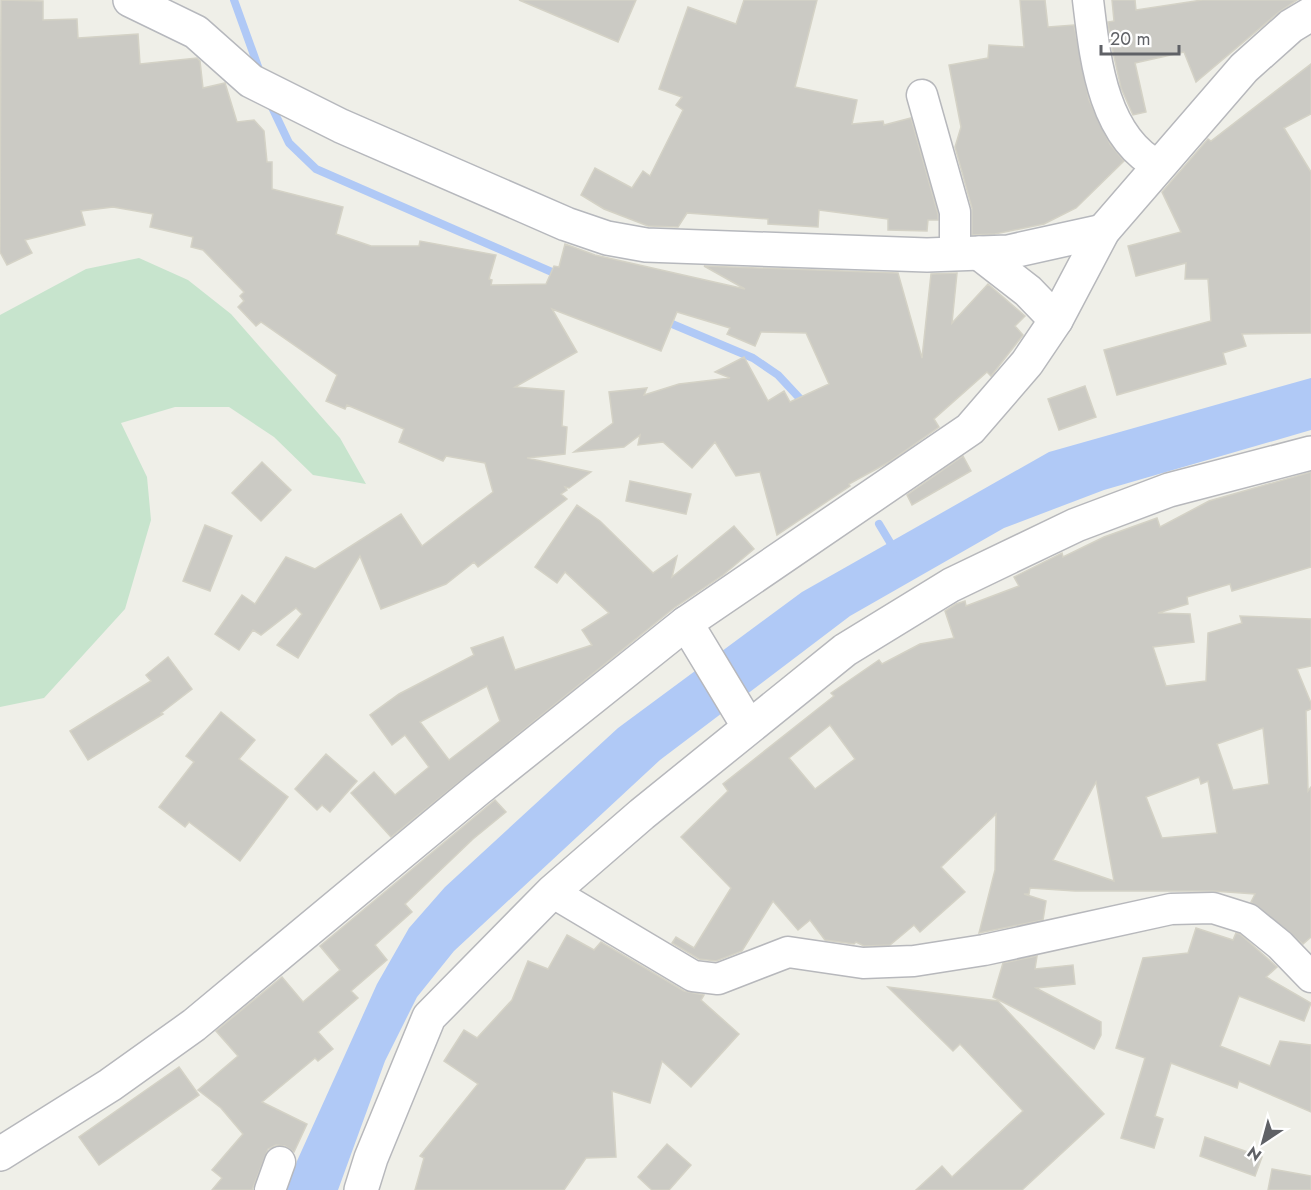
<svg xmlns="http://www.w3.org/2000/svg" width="1311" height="1190" viewBox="0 0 1311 1190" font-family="Jost,sans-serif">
<rect width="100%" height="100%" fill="#efefe8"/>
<polygon fill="#c7e4cd" points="139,258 188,280 231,314 340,438 366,484 313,475 274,437 229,407 175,407 121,423 147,477 151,520 125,609 44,698 0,707 0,315 86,269"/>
<polygon fill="#b0c9f6" points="1311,378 1311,430 1104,490 1004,528 850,616 660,760 454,951 417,997 385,1061 338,1190 287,1190 297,1161 377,984 409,928 445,887 618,728 802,592 1049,452"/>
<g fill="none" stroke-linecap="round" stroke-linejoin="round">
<g stroke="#b0c9f6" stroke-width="8">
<polyline points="234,0 260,72"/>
<polyline points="269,101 289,143 316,169 561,276"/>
<polyline points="665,321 753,358 778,375 805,404"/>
<polyline points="879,524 894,549"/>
</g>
</g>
<g fill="#cbcac4" stroke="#d4d2c6" stroke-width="1.5" fill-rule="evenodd">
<polygon points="1,0 43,1 43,20 77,19 78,38 138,34 140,64 197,58 200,61 203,88 225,83 237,122 254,120 264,131 267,162 272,162 272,189 343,207 336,234 371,246 419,246 420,241 496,255 489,279 492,280 491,285 546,284 554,266 559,267 565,244 595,255 745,289 704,266 898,273 922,358 931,274 957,273 952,323 988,284 1025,316 1015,326 1023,335 991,376 987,372 934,419 939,427 889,462 849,484 850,486 777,535 760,472 736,476 715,442 692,468 663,442 638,445 640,435 624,447 574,452 613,423 609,392 647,388 644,395 679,384 730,378 715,372 744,357 768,401 784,391 790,402 829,384 806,333 761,332 755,346 727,334 730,328 677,312 661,351 552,309 577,352 515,387 564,391 562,426 567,427 565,454 527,458 591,472 569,488 565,487 567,490 561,494 567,499 478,567 474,562 446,584 381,609 360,556 298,658 277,645 302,614 296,608 261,635 253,630 239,650 215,634 242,595 255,604 286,557 315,569 401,514 422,546 493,492 485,463 446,456 443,461 399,442 404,429 347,405 345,409 326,401 337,375 261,322 256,326 238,307 244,301 240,296 244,292 203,250 191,247 193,237 150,227 153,214 113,207 81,211 85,225 25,240 32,253 7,265 0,252"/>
<polygon points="519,0 636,0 618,42"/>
<polygon points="744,0 817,0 795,87 857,100 852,124 883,121 884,125 911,118 938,214 938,220 928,220 927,231 888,230 888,219 819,210 818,227 768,224 768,219 687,213 678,227 648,226 604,209 581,195 595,168 632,188 643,171 650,176 683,110 676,105 682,97 659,89 688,7 736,24"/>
<polygon points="1020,0 1045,0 1048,27 1074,25 1089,100 1110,144 1124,161 1076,208 1044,224 995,234 972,235 972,208 955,147 961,127 949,65 988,58 989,45 1024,47"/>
<polygon points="1112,0 1135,0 1136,10 1202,0 1297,0 1279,12 1196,82 1184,52 1135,63 1146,112 1133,115 1121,88 1111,43 1108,22 1114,21"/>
<polygon points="1311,64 1311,114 1284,128 1311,172 1311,333 1242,334 1246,346 1223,353 1226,364 1117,395 1104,350 1211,321 1208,279 1185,279 1186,263 1136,276 1128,246 1181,232 1162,192 1208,139 1211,141"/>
<polygon points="1085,386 1096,417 1059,430 1048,399"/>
<polygon points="963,456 971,471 912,505 907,495"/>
<polygon points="262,462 291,490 261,521 232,493"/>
<path d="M1311 472V567L1232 591 1230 584 1187 597 1188 604 1158 613 1190 614 1194 642 1153 647 1166 686 1206 681 1208 633 1242 623 1240 616 1311 619V666L1297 669 1311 703V709L1306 711 1308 791 1311 787V937L1303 944 1251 902 1255 894 1213 891H1075L1030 888 1029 894H1024L1046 901 1043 920 979 933 995 870 996 814 941 867 965 892 920 932 914 925 890 945 864 946 856 942 854 944 825 940 810 920 798 930 773 901 742 951 716 961 699 959 672 943 676 937 694 948 731 888 681 837 728 791 723 784 834 696 831 693 879 660 882 664 920 644 954 638 945 611 956 604 965 601 966 606 1019 586 1014 577 1062 553 1063 557 1104 537 1157 518 1160 527 1209 501ZM830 725 855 759 815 789 789 758ZM1263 728 1269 784 1233 790 1217 744ZM1199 777 1201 784 1208 781 1217 833 1162 838 1146 797ZM1096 782 1114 881 1053 860Z"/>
<polygon points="630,481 691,494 686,514 626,501"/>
<path d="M577 505 600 521 653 573 677 556 672 577 734 526 754 549 723 575 674 608 391 837 351 793 374 772 395 795 429 767 405 735 392 745 370 715 399 694 474 655 471 648 503 637 515 670 592 645 582 630 609 613 565 572 557 583 535 567ZM487 686 500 721 449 760 420 722Z"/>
<polygon points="205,525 232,536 210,591 183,581"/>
<polygon points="168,657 192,689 161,713 163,714 88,760 70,731 151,681 146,675"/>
<polygon points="221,712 255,740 239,759 288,797 240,861 189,822 185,827 159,807 194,762 186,756"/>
<polygon points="326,754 357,781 330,812 322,805 317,810 295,789"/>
<polygon points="495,800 506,812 473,839 405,904 412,912 375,945 387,960 351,991 358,998 318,1032 333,1049 318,1061 315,1058 262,1102 307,1124 294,1152 285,1146 276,1145 268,1149 252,1190 212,1190 222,1178 212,1170 243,1134 221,1108 198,1090 238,1056 216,1031 282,977 303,1002 340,970 320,946"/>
<polygon points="1196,928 1233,940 1236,933 1240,934 1277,967 1266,977 1311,1003 1304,1021 1239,996 1220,1046 1270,1066 1280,1041 1311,1045 1311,1112 1239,1081 1237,1088 1171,1063 1155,1116 1163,1119 1154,1148 1121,1138 1145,1058 1116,1048 1143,958 1188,953"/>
<polygon points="567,935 594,950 601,942 684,991 704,995 701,1000 739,1034 691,1087 662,1061 650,1103 612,1091 616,1157 586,1158 564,1190 415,1190 424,1158 420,1156 478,1084 444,1061 464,1030 477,1038 512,1000 528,961 548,969"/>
<polygon points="1037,956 1035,969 1073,965 1075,984 1036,988 1101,1022 1101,1035 1094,1049 993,997 1003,963"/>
<polygon points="888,987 998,1001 1104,1114 1022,1190 916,1190 942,1166 952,1177 1023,1111 960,1044 953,1051"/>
<polygon points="179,1067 199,1095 99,1165 79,1137"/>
<polygon points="1205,1137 1262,1157 1255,1176 1200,1156"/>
<polygon points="667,1144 691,1165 669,1190 652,1190 638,1177"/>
<polygon points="1272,1169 1311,1176 1311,1190 1268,1190"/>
</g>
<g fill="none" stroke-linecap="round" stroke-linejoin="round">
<defs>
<g id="minor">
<path d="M1088 0C1095 57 1102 137 1159 166"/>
<polyline points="922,95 955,212 955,253"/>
<polyline points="552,892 693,976 718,979 788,952 863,963 914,961 984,950 1171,909 1213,908 1248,919 1280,945 1311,977"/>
<polyline points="270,1190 280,1162"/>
</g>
<g id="tertiary">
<polyline points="979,253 1028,291 1056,320"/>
<polyline points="686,623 741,714 751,724"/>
<polyline points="0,1154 110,1085 194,1025 477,790 686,623 970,429 1027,363 1056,320 1103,231 1244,68 1291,26 1311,14"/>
<polyline points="361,1190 371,1158 429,1017 552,892 642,814 845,650 951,585 1076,525 1169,490 1311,453"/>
</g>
<polyline id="secondary" points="130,0 196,32 251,81 341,126 566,224 607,238 646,245 927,255 1008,252 1103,231"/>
</defs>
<use href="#minor" stroke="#b7b8bc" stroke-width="33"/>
<use href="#tertiary" stroke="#b7b8bc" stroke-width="36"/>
<use href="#secondary" stroke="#b6b8bd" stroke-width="36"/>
<use href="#minor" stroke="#fff" stroke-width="30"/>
<use href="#tertiary" stroke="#fff" stroke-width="33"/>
<use href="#secondary" stroke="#fff" stroke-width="33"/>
</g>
<g transform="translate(1263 1142) rotate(216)" stroke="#ffffff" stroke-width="4.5" paint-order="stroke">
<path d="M0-4.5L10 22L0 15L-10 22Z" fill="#5f6166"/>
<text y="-9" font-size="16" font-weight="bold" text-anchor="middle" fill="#5f6166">N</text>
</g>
<path d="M1101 45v9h78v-9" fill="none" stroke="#5f6166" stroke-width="3"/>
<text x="1110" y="45" font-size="18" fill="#5f6166" stroke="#ffffff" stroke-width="4.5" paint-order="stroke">20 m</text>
</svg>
